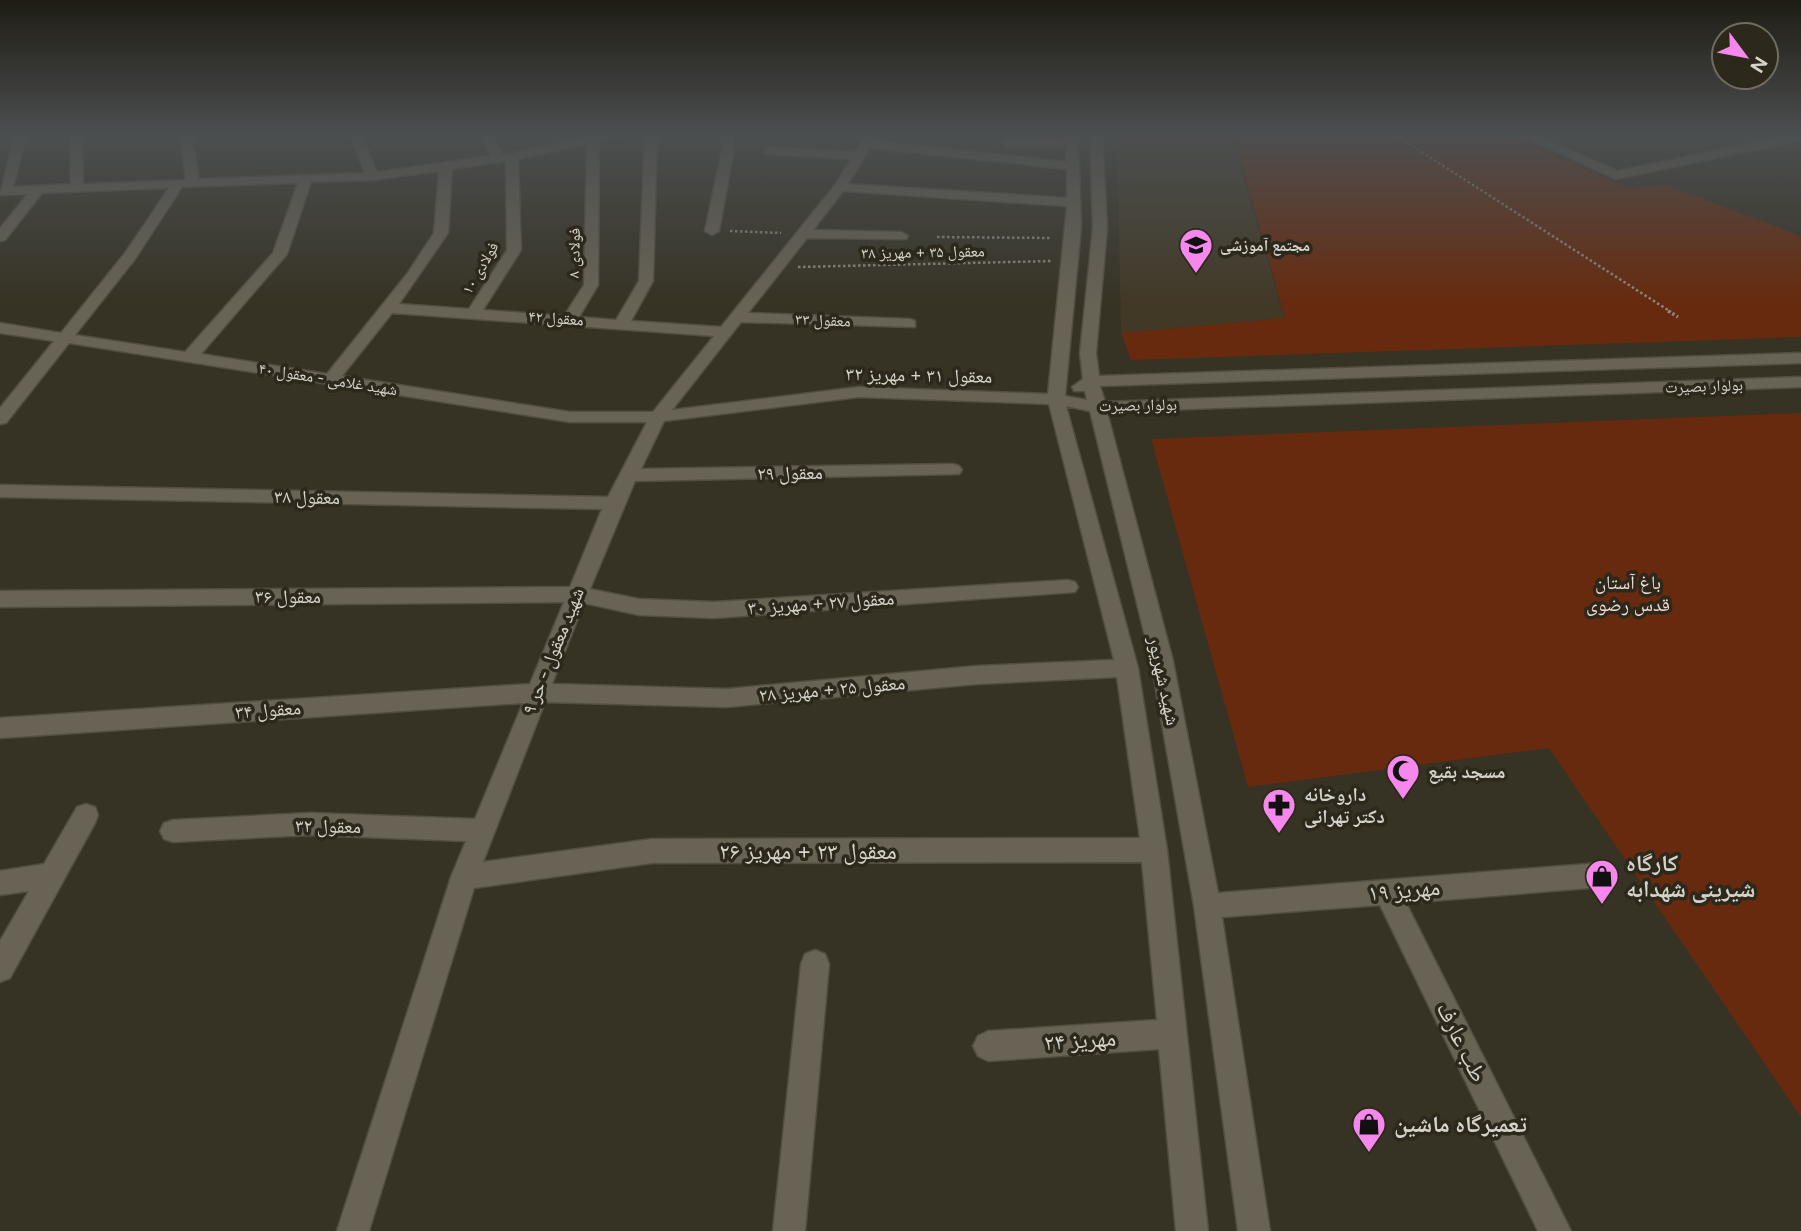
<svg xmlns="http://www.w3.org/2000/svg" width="1801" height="1231" viewBox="0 0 1801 1231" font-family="Figtree,'Noto Naskh Arabic',sans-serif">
<rect width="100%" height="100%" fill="#363224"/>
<polygon fill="#413926" points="1117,133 1230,133 1285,318 1121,333"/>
<g fill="#672a0e">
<polygon points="1233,133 1506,133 1627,188 1666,185 1801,236 1801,337 1131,360 1121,333 1285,318"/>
<polygon points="1801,413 1801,1117 1549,748 1248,787 1151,439"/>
</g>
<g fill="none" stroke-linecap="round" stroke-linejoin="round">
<defs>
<g id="minor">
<path d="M15 133H27L13 187 71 184 70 133H82L83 184 186 180 180 133H192L199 179 365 173 349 133H361L377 172 491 156 478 133H490L503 155 606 133H628L599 141 598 285 579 317 616 320 639 281 645 133H657L653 281 631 321 721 327 835 185 851 159 769 154 765 153V147L855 152 867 133H879L874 141 1066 162V147L1007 146 1001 142 1007 138 1066 140V133H1078L1081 227 1065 396 1087 400 1085 391H1074L1072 387 1083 379 1080 353 1093 228 1090 133H1102L1107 228 1096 353 1099 376 1801 353V363L1100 386 1105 402 1801 377V387L1107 412 1173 661 1218 893 1601 863 1610 867 1614 875 1610 883 1601 887 1406 903 1571 1231H1538L1380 905 1222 917 1270 1231H1238L1194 906 1151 661 1090 411 1066 406 1138 668 1167 850 1208 1231H1176L1159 1049 988 1061 978 1056 973 1046 978 1036 988 1031 1157 1020 1142 862 652 863 474 888 369 1231H337L451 877 466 841 310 835 173 842 164 839 160 831 164 823 173 820 310 813 475 819 523 703 0 738V718L530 684 564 602 0 607V591L570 587 602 509 0 497V485L608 497 647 422H570L69 343 6 423 0 424V408L54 341 0 333V323L61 333 125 253 169 188 42 193 5 240 0 241V228L28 194 0 195ZM587 144 584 285 564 316 483 310 521 250 518 159ZM870 148 1067 169V198L848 184ZM506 161 507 250 469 309 399 304 448 233 452 169ZM439 171 434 233 407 274 327 374 201 354 287 254 311 182 373 180ZM298 183 273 253 185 352 75 335 135 259 182 187ZM843 191 1067 206 1048 394 859 387 672 410 741 322 915 327V321L910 319 748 313 807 238 906 239 908 236 901 232 813 230ZM392 313 714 336 653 412H570L342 376ZM859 397 1049 404 1114 660 977 666 727 689 552 684 584 603 639 615 714 618 1075 592 1078 587 1075 582 1068 580 714 602 639 599 590 589 635 481 959 474 962 470 959 466 953 464 641 469 664 421ZM1117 677 1140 838 652 839 483 862 545 702 727 707 977 684Z"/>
<polygon points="720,133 732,133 734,149 719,231 712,235 705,231 722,149"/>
<polygon points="1515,133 1531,133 1618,171 1799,133 1801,140 1616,179"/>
<polygon points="86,804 95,807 98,815 95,823 10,978 0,982 0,941 29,891 0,895 0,871 44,864 77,807"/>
<polygon points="815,950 825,954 829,964 805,1231 773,1231 801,964 805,954"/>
</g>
</defs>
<use href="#minor" stroke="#514d42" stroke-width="3"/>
<g stroke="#8c887d" stroke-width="2.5" stroke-dasharray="2.5 2.5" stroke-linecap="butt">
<polyline points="1392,133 1671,312"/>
<polyline points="730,231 781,233"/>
<polyline points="937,237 1052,238"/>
<polyline points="798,267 1052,261"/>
</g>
<polyline stroke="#8c887d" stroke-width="3.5" stroke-dasharray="2.5 2.5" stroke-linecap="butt" points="1668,311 1678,317"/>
<use href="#minor" fill="#696355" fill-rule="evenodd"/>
</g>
<linearGradient id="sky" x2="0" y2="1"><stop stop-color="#1e1c14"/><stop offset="0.44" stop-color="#4c4f50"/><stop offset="1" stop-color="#4c4f50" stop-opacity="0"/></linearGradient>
<rect width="1801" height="305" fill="url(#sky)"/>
<defs>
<symbol id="school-pin" viewBox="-11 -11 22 30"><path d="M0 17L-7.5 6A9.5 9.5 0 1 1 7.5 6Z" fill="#f688ed" stroke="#2c281b"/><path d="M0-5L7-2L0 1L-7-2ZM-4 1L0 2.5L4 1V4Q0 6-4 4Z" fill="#111"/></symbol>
<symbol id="mosque-pin" viewBox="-11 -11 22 30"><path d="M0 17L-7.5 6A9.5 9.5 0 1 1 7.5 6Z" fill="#f688ed" stroke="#2c281b"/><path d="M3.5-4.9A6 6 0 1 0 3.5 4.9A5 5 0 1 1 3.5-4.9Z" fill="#111"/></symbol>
<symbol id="pharmacy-pin" viewBox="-11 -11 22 30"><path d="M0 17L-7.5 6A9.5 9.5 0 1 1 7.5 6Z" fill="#f688ed" stroke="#2c281b"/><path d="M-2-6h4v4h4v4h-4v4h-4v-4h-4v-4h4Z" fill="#111"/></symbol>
<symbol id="shop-pin" viewBox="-11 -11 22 30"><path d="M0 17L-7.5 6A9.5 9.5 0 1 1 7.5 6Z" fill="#f688ed" stroke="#2c281b"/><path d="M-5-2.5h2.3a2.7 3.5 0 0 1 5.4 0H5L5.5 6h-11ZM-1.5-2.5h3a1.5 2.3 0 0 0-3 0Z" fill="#111"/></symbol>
</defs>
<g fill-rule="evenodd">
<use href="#school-pin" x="1177" y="226" width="38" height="52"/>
<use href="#mosque-pin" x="1384" y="752" width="38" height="52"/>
<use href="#pharmacy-pin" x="1260" y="786" width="38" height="52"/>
<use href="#shop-pin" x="1583" y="857" width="38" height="52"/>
<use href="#shop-pin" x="1350" y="1105" width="38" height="52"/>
</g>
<g text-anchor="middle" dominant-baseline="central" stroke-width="7" stroke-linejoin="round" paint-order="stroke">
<g font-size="16" font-weight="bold" fill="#d5d2ca" stroke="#2c281b" text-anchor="start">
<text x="1220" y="245">مجتمع آموزشی</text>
</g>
<g font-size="16" fill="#d5d2ca" stroke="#2c281b">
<text transform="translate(923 252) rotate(-1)">معقول ۳۵ + مهریز ۳۸</text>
<text transform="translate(574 253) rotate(-89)">فولادی ۸</text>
<text transform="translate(480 268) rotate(-60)">فولادی ۱۰</text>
<text transform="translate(556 318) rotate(4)">معقول ۴۲</text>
<text transform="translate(823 320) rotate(2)">معقول ۳۳</text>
<text transform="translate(328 379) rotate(9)">شهید غلامی - معقول ۴۰</text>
<text transform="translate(1704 386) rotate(-2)">بولوار بصیرت</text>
<text transform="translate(1138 405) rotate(-1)">بولوار بصیرت</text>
</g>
<g font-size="19" fill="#d5d2ca" stroke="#2c281b">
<text transform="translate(919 375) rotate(1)">معقول ۳۱ + مهریز ۳۲</text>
<text transform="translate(790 473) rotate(-1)">معقول ۲۹</text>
<text transform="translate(307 497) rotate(1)">معقول ۳۸</text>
<text x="288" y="596">معقول ۳۶</text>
<text transform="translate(821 603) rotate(-4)">معقول ۲۷ + مهریز ۳۰</text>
<text transform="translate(553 651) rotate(-68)">شهید معقول - حر ۹</text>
<text transform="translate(1164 681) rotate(78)">شهید شهریور</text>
<text transform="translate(832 689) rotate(-5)">معقول ۲۵ + مهریز ۲۸</text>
<text transform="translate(268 710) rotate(-4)">معقول ۳۴</text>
<text transform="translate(328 826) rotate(1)">معقول ۳۲</text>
</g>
<g font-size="19" fill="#f1dbd2" stroke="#2c281b">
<text x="1628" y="582">باغ آستان<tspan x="1628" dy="22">قدس رضوی</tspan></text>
</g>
<g font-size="19" font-weight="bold" fill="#d5d2ca" stroke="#2c281b" text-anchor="start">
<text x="1428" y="771">مسجد بقیع</text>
<text x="1304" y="794">داروخانه<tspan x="1304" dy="22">دکتر تهرانی</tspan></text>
</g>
<g font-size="23" fill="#d5d2ca" stroke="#2c281b">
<text x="808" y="851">معقول ۲۳ + مهریز ۲۶</text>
<text transform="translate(1404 890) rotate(-5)">مهریز ۱۹</text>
<text transform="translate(1080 1040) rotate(-4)">مهریز ۲۴</text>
<text transform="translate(1462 1042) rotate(64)">طب عارف</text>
</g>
<g font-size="23" font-weight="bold" fill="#d5d2ca" stroke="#2c281b" text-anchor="start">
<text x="1626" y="863">کارگاه<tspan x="1626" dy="26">شیرینی شهدابه</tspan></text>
<text x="1394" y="1124">تعمیرگاه ماشین</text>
</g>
</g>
<g transform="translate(1745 56) rotate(122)"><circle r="33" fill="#2c281b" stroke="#706c61" stroke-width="2"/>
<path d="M0-5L12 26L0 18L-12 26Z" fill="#f688ed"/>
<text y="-10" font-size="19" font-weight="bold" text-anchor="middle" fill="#d5d2ca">N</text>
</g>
</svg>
